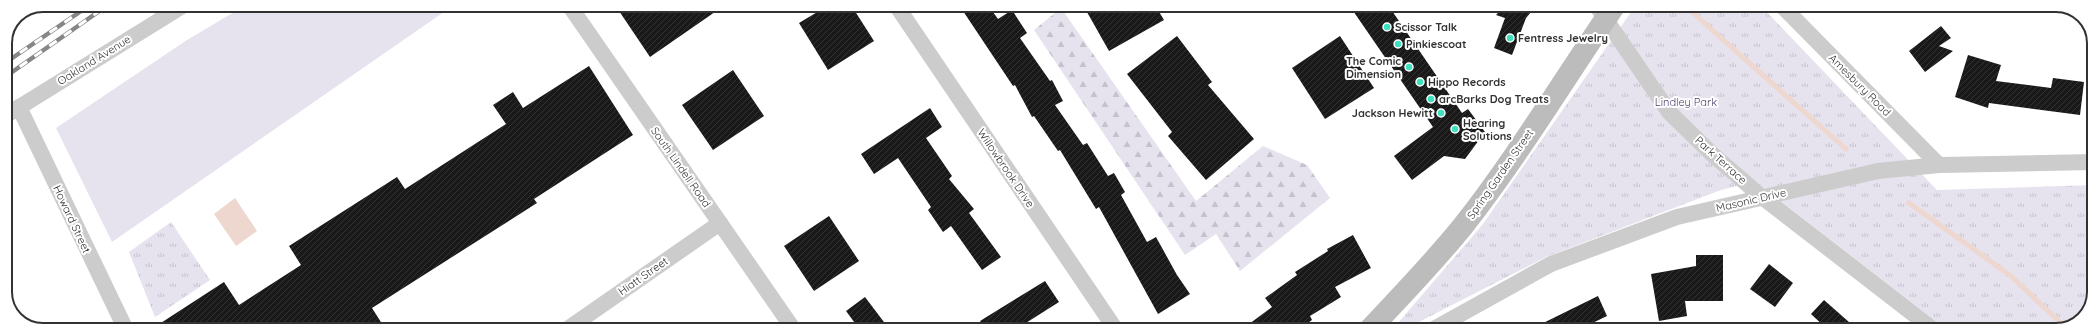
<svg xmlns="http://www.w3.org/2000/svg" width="2099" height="335" viewBox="0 0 2099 335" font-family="Quicksand,sans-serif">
<defs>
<pattern id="forest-firs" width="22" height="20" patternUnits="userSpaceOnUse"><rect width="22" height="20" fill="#e6e2ee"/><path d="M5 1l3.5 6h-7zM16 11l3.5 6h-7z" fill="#c6c2cd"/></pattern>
<pattern id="park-tufts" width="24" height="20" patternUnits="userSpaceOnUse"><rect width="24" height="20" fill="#e6e2ee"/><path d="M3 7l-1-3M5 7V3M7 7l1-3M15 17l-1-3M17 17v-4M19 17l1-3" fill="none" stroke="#c6c2cd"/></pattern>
<pattern id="building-hatch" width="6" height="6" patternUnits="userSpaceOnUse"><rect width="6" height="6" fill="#191919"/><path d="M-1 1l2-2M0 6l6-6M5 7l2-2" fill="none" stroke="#323232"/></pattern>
</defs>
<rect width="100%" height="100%" fill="#fff"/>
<polygon fill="#e6e2ee" points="246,5 454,5 112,242 56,128 187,40"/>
<polygon fill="url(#forest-firs)" points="1061,8 1196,201 1263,146 1307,165 1330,198 1240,271 1216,234 1185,255 1034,30"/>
<g fill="url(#park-tufts)">
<polygon points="1636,5 1760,5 1937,190 2094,185 2094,297 2081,321 2056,330 1947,330 1755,181 1721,190 1546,257 1405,329 1398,323 1483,224"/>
<polygon points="171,222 210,280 155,317 129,252"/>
</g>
<polygon fill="#edd7cf" points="235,198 257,231 236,246 214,214"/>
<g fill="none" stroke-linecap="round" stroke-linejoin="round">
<g stroke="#edd7cf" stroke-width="5">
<polyline points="1684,5 1846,149"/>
<polyline points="1909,203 2011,276 2065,327"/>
</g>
</g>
<g fill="url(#building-hatch)">
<polygon points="615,5 725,5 650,57"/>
<polygon points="829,5 851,5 874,41 828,70 799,23"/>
<polygon points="959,5 988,5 998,19 1012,10 1027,33 1020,38 1050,81 1052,80 1063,101 1055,105 1083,145 1087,143 1108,176 1114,173 1125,192 1121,195 1147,242 1156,237 1177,275 1190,294 1158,314 1099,207 1096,209 1060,150 1058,151 1034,116 1032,117 1015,85 1013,86"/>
<polygon points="1083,5 1155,5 1164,20 1109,51"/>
<polygon points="1349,5 1388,5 1462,113 1468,109 1485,132 1465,159 1444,156 1412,180 1394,156 1433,127"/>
<polygon points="1505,5 1537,5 1526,18 1512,55 1494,48 1505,18 1496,15"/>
<polygon points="1941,26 1951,38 1939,46 1953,51 1925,72 1909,51"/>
<polygon points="1177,36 1212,82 1208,85 1254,139 1206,180 1168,136 1172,132 1127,74"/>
<polygon points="1340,36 1374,88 1325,119 1292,68"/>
<polygon points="1968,55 2001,65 1996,81 2051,88 2053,78 2084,82 2080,115 1989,103 1988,108 1955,97"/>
<polygon points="589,66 633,135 534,199 537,203 372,308 386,330 150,330 224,282 239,305 301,265 289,246 397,177 405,189 506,124 493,105 513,92 523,108"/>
<polygon points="733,70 764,116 713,150 682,105"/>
<polygon points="930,108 942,127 926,138 952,176 949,179 974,209 969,213 1001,257 982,270 951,226 943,232 928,210 931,207 898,158 874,174 861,154"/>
<polygon points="829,216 859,261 814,291 784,246"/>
<polygon points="1353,235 1371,268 1335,287 1341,297 1310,316 1312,320 1298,330 1241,330 1272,307 1265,298 1297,275 1295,272 1328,251 1327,249"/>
<polygon points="1696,255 1723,255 1723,301 1685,301 1687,316 1659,321 1651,274 1696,266"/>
<polygon points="1769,264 1793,283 1775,307 1750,289"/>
<polygon points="1045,281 1059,302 1015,330 985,330 980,321"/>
<polygon points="1598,296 1607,316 1578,330 1529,330"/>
<polygon points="865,297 890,330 860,330 846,311"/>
<polygon points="1824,300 1858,330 1828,330 1811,314"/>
</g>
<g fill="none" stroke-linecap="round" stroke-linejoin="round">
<g stroke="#ccc" stroke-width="16">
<polyline points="569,5 794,330"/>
<polyline points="896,5 1116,330"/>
<polyline points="1596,5 1669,112 1712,154 1762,197 1934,330"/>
<polyline points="1781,5 1939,165"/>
<polyline points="19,107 126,330"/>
<polyline points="5,116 184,5"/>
<polyline points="566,330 720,223"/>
<polyline points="1432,330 1551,264 1677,217 1878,171 1939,165 2094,162"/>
</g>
<path stroke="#bcbcbc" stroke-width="22" d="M1369 330C1401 296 1434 262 1463 226 1518 156 1564 79 1615 5"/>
<defs>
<g id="rail">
<polyline points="5,63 90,5"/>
<polyline points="5,77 108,5"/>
</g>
</defs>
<use href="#rail" stroke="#878787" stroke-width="4.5"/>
<use href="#rail" stroke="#fff" stroke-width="3" stroke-dasharray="9" stroke-linecap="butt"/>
</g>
<g fill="#3ee0be" stroke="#fff" stroke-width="1.5">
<circle cx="1387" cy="27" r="4"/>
<circle cx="1510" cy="38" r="4"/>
<circle cx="1398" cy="44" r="4"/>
<circle cx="1409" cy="67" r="4"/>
<circle cx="1420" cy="82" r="4"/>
<circle cx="1431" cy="99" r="4"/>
<circle cx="1441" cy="113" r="4"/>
<circle cx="1455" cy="129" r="4"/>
</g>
<g text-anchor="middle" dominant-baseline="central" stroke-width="4" stroke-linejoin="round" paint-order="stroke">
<g font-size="11" font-weight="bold" fill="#323232" stroke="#fff" text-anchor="start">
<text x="1395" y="27">Scissor Talk</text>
<text x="1518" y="38">Fentress Jewelry</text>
<text x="1406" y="44">Pinkiescoat</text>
<text x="1401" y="61" text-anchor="end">The Comic<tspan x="1401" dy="13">Dimension</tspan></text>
<text x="1428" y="82">Hippo Records</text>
<text x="1439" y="99">arcBarks Dog Treats</text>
<text x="1433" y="113" text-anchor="end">Jackson Hewitt</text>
<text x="1463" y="123">Hearing<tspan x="1463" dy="13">Solutions</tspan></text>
</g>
<g font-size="11" fill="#323232" stroke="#fff">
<text transform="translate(94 60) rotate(-32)">Oakland Avenue</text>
<text transform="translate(1860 85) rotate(45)">Amesbury Road</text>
<text transform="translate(1721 160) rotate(42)">Park Terrace</text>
<text transform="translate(681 167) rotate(55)">South Lindell Road</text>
<text transform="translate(1006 168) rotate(56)">Willowbrook Drive</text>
<text transform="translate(1500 174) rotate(-55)">Spring Garden Street</text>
<text transform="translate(1751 200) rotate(-13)">Masonic Drive</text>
<text transform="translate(72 219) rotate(65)">Howard Street</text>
<text transform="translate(643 276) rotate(-35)">Hiatt Street</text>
</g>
<g font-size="11" fill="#52406e" stroke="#fff">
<text x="1686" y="102">Lindley Park</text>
</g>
</g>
<path d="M0 0H2099V335H0ZM43 12H2056A31 31 0 0 1 2087 43V292A31 31 0 0 1 2056 323H43A31 31 0 0 1 12 292V43A31 31 0 0 1 43 12Z" fill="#fff" fill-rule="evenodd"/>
<path fill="none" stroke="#323232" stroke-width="2" d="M43 12H2056A31 31 0 0 1 2087 43V292A31 31 0 0 1 2056 323H43A31 31 0 0 1 12 292V43A31 31 0 0 1 43 12Z"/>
</svg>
